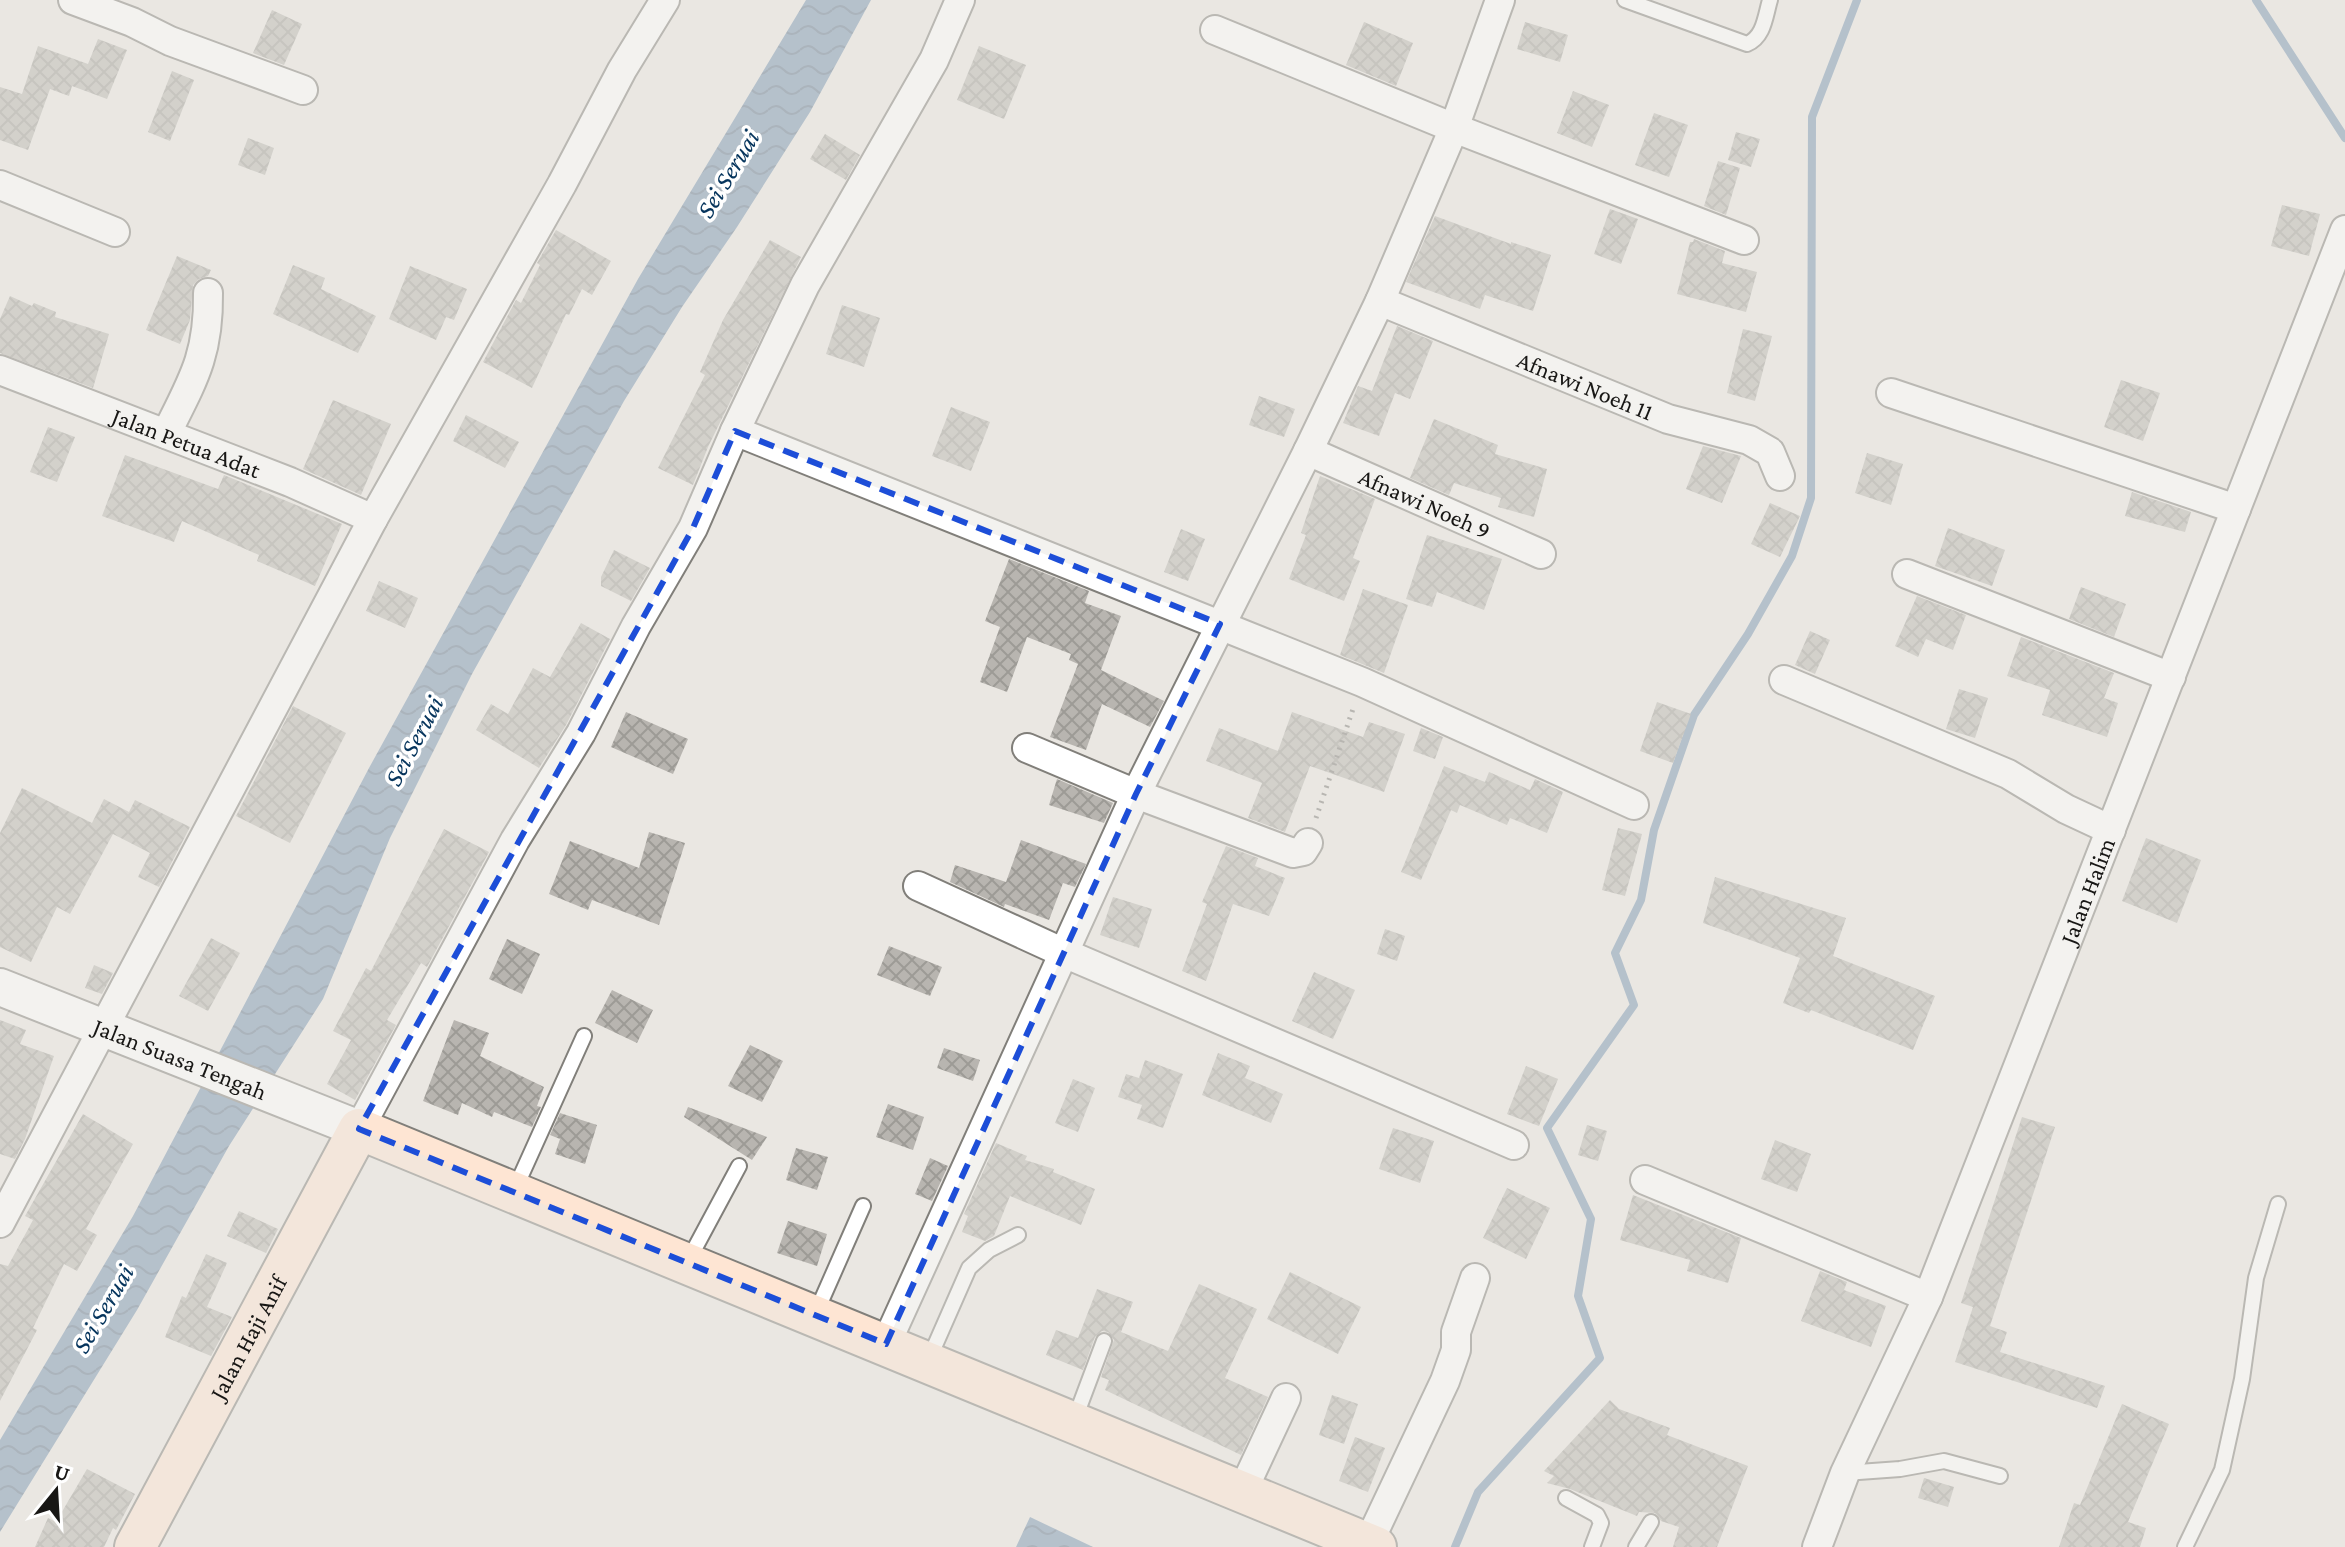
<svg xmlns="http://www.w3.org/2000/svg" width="2345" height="1547" viewBox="0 0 2345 1547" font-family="'Crimson Pro',serif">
<defs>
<pattern id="water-waves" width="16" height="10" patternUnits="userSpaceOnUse" patternTransform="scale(2)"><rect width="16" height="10" fill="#7692b0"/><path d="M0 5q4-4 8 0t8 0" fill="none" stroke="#60768e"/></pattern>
<pattern id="building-cross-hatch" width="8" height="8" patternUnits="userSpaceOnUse" patternTransform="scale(2)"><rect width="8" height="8" fill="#b8b5b0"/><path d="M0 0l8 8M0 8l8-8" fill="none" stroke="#9d9b96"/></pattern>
</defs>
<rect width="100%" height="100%" fill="#eae7e2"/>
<g fill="url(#water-waves)">
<polygon points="806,0 871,0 810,112 737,227 682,307 624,401 472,674 390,838 323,999 229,1146 137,1310 0,1532 0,1440 133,1216 369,768 638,279"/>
<polygon points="1030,1517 1093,1547 1016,1547"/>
</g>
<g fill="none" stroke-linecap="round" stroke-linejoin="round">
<g stroke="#7692b0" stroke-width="8">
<polyline points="2256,0 2345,138"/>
<polyline points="1455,1547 1478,1492 1600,1358 1578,1296 1591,1219 1547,1128 1634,1005 1615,953 1641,900 1654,830 1694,715 1748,634 1792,556 1811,498 1812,117 1857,0"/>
</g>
</g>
<g fill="url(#building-cross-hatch)">
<polygon points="272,10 302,24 284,65 253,53"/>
<polygon points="1364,22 1413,43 1396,86 1346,65"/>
<polygon points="1525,22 1568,35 1560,62 1517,49"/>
<polygon points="98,39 127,50 107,99 72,86 69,96 50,89 28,150 0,140 0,87 22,94 38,46 88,64"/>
<polygon points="979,46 1026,65 1004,119 957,100"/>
<polygon points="172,71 194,80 170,141 148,132"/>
<polygon points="1573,91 1609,105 1592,147 1557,133"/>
<polygon points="1654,113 1688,125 1669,177 1635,165"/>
<polygon points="1736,132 1760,139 1751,167 1728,160"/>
<polygon points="825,134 860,155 846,180 810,159"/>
<polygon points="248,138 274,148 265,175 238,165"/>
<polygon points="1718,161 1740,168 1726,215 1704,206"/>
<polygon points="2282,205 2320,214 2309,256 2271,246"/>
<polygon points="1610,209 1638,219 1621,264 1594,254"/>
<polygon points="1435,216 1511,244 1511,242 1551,255 1533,311 1485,295 1480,309 1406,282"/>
<polygon points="556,230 611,261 592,295 582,289 569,315 566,314 532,388 483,362 516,300 521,303 540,265 537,263"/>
<polygon points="1694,239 1725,251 1722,263 1757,272 1746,312 1677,294 1690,242 1693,242"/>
<polygon points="770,240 801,257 708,447 693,485 658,468 705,375 700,372 723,320"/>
<polygon points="177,256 211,270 208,276 199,279 193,285 190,320 180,344 146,330"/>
<polygon points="293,265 325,278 321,289 376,316 358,353 273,314"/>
<polygon points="410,266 467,289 454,320 446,317 436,340 389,319"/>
<polygon points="10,296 32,306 34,303 56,312 55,317 109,334 93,388 0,353 0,319"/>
<polygon points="842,305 880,318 864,367 826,354"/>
<polygon points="1397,326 1433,341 1410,399 1395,393 1379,436 1343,423 1358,386 1372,391"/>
<polygon points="1743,329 1772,336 1755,401 1727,393"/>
<polygon points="2121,380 2160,393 2143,441 2104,427"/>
<polygon points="1259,396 1295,409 1284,437 1249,425"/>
<polygon points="333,400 391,424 361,495 303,469"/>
<polygon points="951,407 990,422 971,471 932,456"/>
<polygon points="466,415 519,442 505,468 453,441"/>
<polygon points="1434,419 1498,445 1495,454 1547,469 1534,517 1498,507 1501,498 1454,483 1449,495 1410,478"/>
<polygon points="48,427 75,437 57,482 30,472"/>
<polygon points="1703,446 1741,456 1722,503 1686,489"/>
<polygon points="1867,453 1903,464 1891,505 1855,493"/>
<polygon points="125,455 218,489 224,475 342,524 315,586 257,561 259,555 182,521 174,542 102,516"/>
<polygon points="1320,476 1375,499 1353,558 1360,561 1344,601 1289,579 1306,535 1301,533"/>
<polygon points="2132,492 2191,512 2185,532 2125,516"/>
<polygon points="1770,503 1800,516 1780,557 1751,544"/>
<polygon points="1948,528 2005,550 1992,586 1935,566"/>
<polygon points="1181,529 1205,539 1188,581 1164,572"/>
<polygon points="1427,535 1502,559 1484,610 1437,592 1432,607 1406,599"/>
<polygon points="614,550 650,568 631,601 601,586 601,577"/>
<polygon points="1009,559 1089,591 1085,603 1121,616 1101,670 1164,701 1150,727 1102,704 1086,750 1050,737 1078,664 1069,660 1071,654 1027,637 1007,692 980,682 1000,627 985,621"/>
<polygon points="379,581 418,598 405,628 366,611"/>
<polygon points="2081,587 2126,604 2114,637 2069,619"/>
<polygon points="1363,589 1408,605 1384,673 1340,655"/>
<polygon points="1917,596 1966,615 1953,650 1926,639 1918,657 1895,646"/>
<polygon points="581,623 610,639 566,725 539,768 476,730 491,704 508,714 533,668 550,677"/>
<polygon points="1810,631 1830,640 1815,674 1795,665"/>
<polygon points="2021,637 2114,673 2104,698 2118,703 2107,737 2042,715 2050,690 2007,676"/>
<polygon points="1959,689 1988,698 1975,738 1946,729"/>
<polygon points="1657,702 1691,714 1673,763 1640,751"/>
<polygon points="293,706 346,733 290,843 236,816"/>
<polygon points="626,712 688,739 673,774 611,747"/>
<polygon points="1292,712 1363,737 1369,722 1405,734 1384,792 1310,766 1285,832 1248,818 1262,783 1206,761 1219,728 1278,751"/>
<polygon points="1421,728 1443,737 1435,759 1413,751"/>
<polygon points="1444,766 1485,782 1489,772 1530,790 1535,779 1563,792 1547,833 1510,818 1507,825 1460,805 1457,813 1451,810 1421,880 1401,872"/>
<polygon points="1057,779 1113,803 1104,823 1049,805"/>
<polygon points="22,788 92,823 104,799 129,812 135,800 190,827 159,887 138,877 150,853 113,834 70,914 57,907 31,962 0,947 0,833"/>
<polygon points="1618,828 1642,834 1625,896 1602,890"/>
<polygon points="444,829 489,852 427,967 421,963 387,1020 396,1025 355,1100 327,1084 351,1040 333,1031 366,968 371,971"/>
<polygon points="649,832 685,843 659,925 592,900 588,910 549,894 570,841 639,868"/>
<polygon points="2146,838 2201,860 2177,923 2122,901"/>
<polygon points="1021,840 1086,864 1075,887 1063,883 1049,920 1005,904 1004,907 950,882 955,865 1006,882"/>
<polygon points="1226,846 1258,858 1255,866 1285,878 1269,916 1233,904 1206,981 1182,971 1207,904 1202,902"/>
<polygon points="1715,877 1846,918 1833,956 1935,996 1913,1050 1811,1010 1809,1013 1783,1003 1800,958 1703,923"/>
<polygon points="1113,897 1152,909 1139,948 1100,935"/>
<polygon points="1385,929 1405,936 1397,961 1377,954"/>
<polygon points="211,938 240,953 208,1011 179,996"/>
<polygon points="507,939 540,954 522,994 489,979"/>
<polygon points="889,946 942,967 930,996 877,975"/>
<polygon points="94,965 113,973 102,994 85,988"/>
<polygon points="1314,972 1355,990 1333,1039 1292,1021"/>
<polygon points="612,990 653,1010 637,1043 595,1023"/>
<polygon points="0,1020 26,1030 20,1044 54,1056 25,1139 15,1159 0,1154"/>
<polygon points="454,1020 489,1033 480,1056 544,1087 537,1106 541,1107 532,1127 494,1112 492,1117 462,1103 458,1115 423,1101"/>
<polygon points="750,1045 783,1061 762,1102 728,1086"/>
<polygon points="944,1048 980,1060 973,1081 937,1068"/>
<polygon points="1218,1053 1250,1066 1245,1078 1283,1094 1271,1123 1202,1095"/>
<polygon points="1145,1060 1183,1074 1163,1128 1137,1119 1142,1105 1118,1097 1126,1074 1139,1078"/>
<polygon points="1526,1066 1558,1079 1539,1126 1507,1114"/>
<polygon points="1073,1079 1095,1088 1078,1132 1055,1123"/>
<polygon points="888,1104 924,1117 913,1150 876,1137"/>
<polygon points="688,1107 767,1137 752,1160 684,1117"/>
<polygon points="560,1113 597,1125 585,1164 555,1154 560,1139 550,1135"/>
<polygon points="83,1114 133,1144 86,1229 97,1235 77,1271 64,1264 33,1328 37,1330 0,1401 0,1264 8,1266 33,1220 25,1216"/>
<polygon points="2022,1117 2055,1127 1990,1326 2007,1332 2000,1352 2105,1386 2097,1408 1955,1362 1973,1307 1961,1303"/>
<polygon points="1587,1125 1607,1131 1598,1161 1578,1155"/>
<polygon points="1393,1128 1434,1141 1420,1183 1379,1169"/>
<polygon points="1775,1140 1811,1154 1797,1192 1761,1179"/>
<polygon points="996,1143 1027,1156 1025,1160 1054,1169 1053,1172 1095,1189 1081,1225 1010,1196 994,1236 985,1241 962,1232 968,1216 964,1214"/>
<polygon points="796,1148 828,1157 817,1190 786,1180"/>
<polygon points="930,1158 948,1166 932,1201 915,1194"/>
<polygon points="1507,1188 1550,1208 1526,1259 1483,1238"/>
<polygon points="1633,1195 1741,1238 1728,1283 1687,1271 1690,1260 1620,1240"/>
<polygon points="239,1211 278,1229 266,1253 227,1236"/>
<polygon points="788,1221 827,1234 817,1266 777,1253"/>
<polygon points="206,1254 227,1263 207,1307 232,1317 211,1356 165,1337 182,1296 186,1298"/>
<polygon points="1820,1271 1847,1282 1844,1290 1886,1306 1871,1347 1801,1321"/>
<polygon points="1290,1272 1361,1307 1338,1354 1267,1319"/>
<polygon points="1199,1284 1257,1309 1225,1378 1268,1397 1241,1455 1105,1390 1109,1380 1101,1377 1114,1340 1108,1332 1102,1331 1095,1337 1083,1370 1046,1355 1056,1330 1078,1338 1097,1289 1133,1302 1121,1332 1168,1351"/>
<polygon points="1332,1395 1358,1404 1344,1444 1319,1435"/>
<polygon points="1610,1400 1619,1409 1670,1428 1667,1435 1748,1466 1717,1547 1673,1547 1679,1527 1661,1521 1655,1513 1639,1512 1637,1516 1570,1489 1547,1483 1554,1476 1544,1471"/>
<polygon points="2122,1404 2169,1424 2128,1522 2146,1528 2140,1547 2059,1547 2074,1503 2080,1505"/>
<polygon points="1355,1437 1385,1448 1368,1492 1339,1481"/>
<polygon points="87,1469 135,1494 116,1530 113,1528 104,1547 35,1547 48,1518 56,1522"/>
<polygon points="1924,1478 1954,1487 1948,1507 1918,1498"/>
</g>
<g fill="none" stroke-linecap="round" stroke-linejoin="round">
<defs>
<g id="service">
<path d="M1625 0 1747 44C1764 37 1765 17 1770 0"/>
<polyline points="514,1191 584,1036"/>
<polyline points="688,1261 739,1166"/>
<polyline points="815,1315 863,1206"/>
<polyline points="929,1359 969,1268 989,1250 1018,1235"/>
<polyline points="1074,1421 1104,1341"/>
<polyline points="1845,1473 1900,1469 1944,1461 2000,1476"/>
<polyline points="1566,1498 1597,1515 1601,1523 1592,1547"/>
<polyline points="1636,1547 1651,1522"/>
<polyline points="2185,1547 2222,1470 2242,1379 2256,1278 2278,1204"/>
</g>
<g id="minor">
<polyline points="73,0 132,22 170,41 303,90"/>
<polyline points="1215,30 1454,128 1744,240"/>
<polyline points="0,185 115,232"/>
<path id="s1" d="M1380 301 1668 419 1749 440 1770 452 1780 476"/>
<path id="s2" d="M0 370 290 482 373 519"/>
<polyline points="1891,393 2236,509"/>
<polyline points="735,431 1362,682 1634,805"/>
<path d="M166 434C193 380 209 355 208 293"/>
<path id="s3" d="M1308 451 1541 554"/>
<polyline points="1907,574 2171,677"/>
<polyline points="1784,680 2008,774 2066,809 2111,830"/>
<polyline points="1027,748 1136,794 1293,853 1303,851 1308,843"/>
<polyline points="918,886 1064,953 1514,1145"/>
<polyline points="359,1129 515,840 581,733 636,626 693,528 735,431 805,285 934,60 960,0"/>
<polyline points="1645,1180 1928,1297"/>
<polyline points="0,1223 373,519 562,184 622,70 665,0"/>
<polyline points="886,1344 1136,794 1308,451 1380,301 1454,128 1500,0"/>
<polyline points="1243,1490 1286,1398"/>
<polyline points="1368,1544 1445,1381 1456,1350 1456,1332 1475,1278"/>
<path id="s4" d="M1817 1547 1845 1473 1928 1297 2345 230"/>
</g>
<g id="tertiary">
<path id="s5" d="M0 987 359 1129"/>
</g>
<g id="secondary">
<path id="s6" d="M135 1547 359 1129 1376 1547"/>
</g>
</defs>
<use href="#service" stroke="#817f7a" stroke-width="18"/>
<use href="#minor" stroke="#817f7a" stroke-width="32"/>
<use href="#tertiary" stroke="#817f7a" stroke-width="40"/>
<use href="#secondary" stroke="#817f7a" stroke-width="44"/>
<polyline stroke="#7c7a77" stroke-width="5" stroke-dasharray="2 6" stroke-linecap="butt" points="1316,818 1354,706"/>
<use href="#service" stroke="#fff" stroke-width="14"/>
<use href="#minor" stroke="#fff" stroke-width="28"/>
<use href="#tertiary" stroke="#fff" stroke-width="36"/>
<use href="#secondary" stroke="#fee5d3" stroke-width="40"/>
</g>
<path d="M0 0H2345V1547H0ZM735 431 1220 624 1136 794 886 1344 359 1129 693 528Z" fill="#eae7e2" fill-opacity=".55" fill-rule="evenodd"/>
<path fill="none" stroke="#1d4ed8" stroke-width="6" stroke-dasharray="16 10" stroke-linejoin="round" d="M735 431 1220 624 1136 794 886 1344 359 1129 693 528Z"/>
<g text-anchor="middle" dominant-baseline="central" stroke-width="7" stroke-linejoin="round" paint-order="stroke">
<g font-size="24" fill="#181715" stroke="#fff">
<text stroke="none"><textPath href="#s1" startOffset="222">Afnawi Noeh 11</textPath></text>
<text stroke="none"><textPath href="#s2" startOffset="200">Jalan Petua Adat</textPath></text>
<text stroke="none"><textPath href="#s3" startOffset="128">Afnawi Noeh 9</textPath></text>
<text stroke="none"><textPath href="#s4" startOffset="710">Jalan Halim</textPath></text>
<text stroke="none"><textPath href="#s5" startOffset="194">Jalan Suasa Tengah</textPath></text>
<text stroke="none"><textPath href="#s6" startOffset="238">Jalan Haji Anif</textPath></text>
</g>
<g font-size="26" font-style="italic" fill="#05345c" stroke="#fff">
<text transform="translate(728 174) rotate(-59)">Sei Seruai</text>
<text transform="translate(414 741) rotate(-62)">Sei Seruai</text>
<text transform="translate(103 1309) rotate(-60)">Sei Seruai</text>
</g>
</g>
<g transform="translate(56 1491) rotate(18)" stroke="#ffffff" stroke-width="6" paint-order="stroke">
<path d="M0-6L14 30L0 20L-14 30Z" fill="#181715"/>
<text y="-12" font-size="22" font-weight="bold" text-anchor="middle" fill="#181715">U</text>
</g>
</svg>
